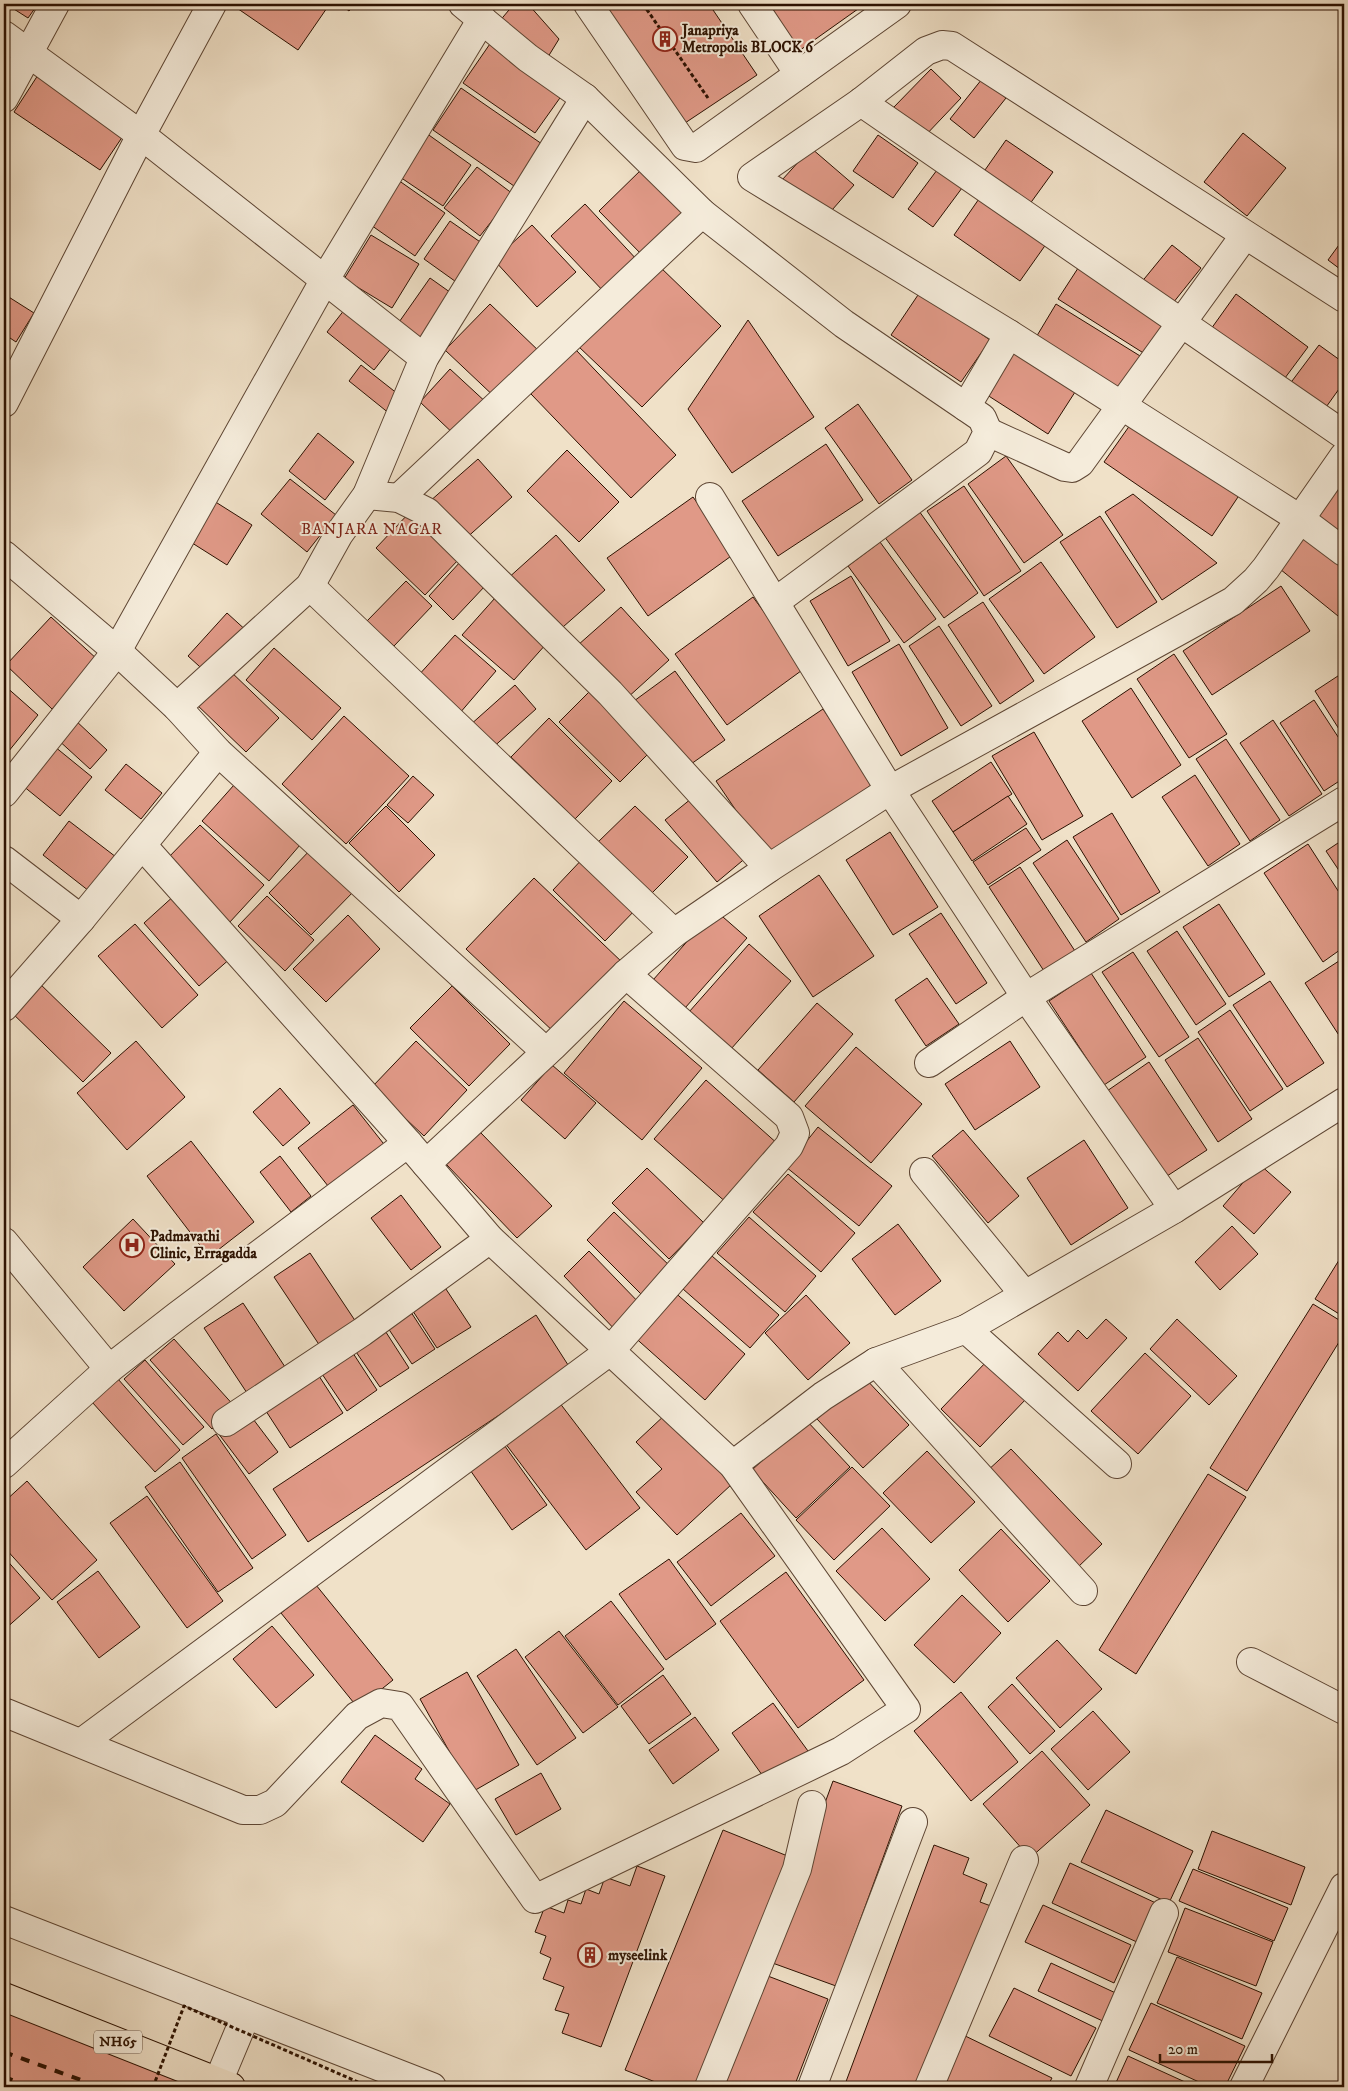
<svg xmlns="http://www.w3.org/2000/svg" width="1348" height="2091" viewBox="0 0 1348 2091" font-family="'IM FELL DW Pica',serif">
<rect width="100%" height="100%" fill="#f0e1c8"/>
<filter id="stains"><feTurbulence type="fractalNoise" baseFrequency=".004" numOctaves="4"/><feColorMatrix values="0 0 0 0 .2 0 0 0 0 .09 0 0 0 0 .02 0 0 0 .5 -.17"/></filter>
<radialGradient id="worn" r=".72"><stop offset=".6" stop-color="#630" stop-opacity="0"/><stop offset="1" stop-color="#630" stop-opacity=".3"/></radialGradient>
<g fill="#e09987" stroke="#2c1101">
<polygon points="6,4 38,4 28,18"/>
<polygon points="231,4 327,4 329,5 298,50"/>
<polygon points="340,4 355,4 349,11"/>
<polygon points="514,4 528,4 559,39 543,65 498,23"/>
<polygon points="573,4 709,4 757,75 664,137"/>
<polygon points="764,4 865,4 796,53"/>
<polygon points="494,38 567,88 535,133 463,83"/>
<polygon points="931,69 961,98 923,138 893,108"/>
<polygon points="38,75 125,133 100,170 14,112"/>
<polygon points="982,79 1006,98 974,138 950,119"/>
<polygon points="461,88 542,144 514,186 433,130"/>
<polygon points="426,133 471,165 443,206 397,175"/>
<polygon points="1243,133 1286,168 1247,216 1204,182"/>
<polygon points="878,135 918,163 893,198 853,171"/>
<polygon points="1006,140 1053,172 1024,212 978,180"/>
<polygon points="811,148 854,185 825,218 782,180"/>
<polygon points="477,167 513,194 480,236 444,208"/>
<polygon points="644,167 690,213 645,258 599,211"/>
<polygon points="937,170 962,188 933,227 908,209"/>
<polygon points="398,180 445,213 415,256 368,223"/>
<polygon points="983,193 1049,240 1020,281 954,235"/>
<polygon points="585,204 639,262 606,294 551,236"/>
<polygon points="450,221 486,246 459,284 424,259"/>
<polygon points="532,225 576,272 537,307 494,260"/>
<polygon points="371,235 419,264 392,308 344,279"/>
<polygon points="1344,238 1344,272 1328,260"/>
<polygon points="1172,245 1201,268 1169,308 1140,284"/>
<polygon points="1082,262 1168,316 1145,354 1058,299"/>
<polygon points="657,264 721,326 642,407 578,346"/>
<polygon points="430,278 454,295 421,342 397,325"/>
<polygon points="920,292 990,340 961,382 891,335"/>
<polygon points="4,294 34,313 16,342 4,334"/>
<polygon points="1236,294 1308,347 1282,382 1211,329"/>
<polygon points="490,304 543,355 499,401 445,350"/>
<polygon points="1056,304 1145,359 1120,398 1032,344"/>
<polygon points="345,309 392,347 374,370 327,332"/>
<polygon points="748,320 814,417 732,473 688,409"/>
<polygon points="1319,345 1344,363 1344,382 1324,410 1289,385"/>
<polygon points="1013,348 1077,389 1048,434 984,393"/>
<polygon points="576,350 676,455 631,498 531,394"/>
<polygon points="361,365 403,398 390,414 349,381"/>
<polygon points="450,369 489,405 458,438 420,402"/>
<polygon points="858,404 912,480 879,504 825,428"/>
<polygon points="1135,418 1242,491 1212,536 1104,462"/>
<polygon points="318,433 354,462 325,500 289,471"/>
<polygon points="826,444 863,500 778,556 742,501"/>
<polygon points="567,450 619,502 579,542 527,491"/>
<polygon points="1006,456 1063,535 1024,563 968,484"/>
<polygon points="478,459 512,497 463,541 429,502"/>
<polygon points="290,479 336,515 307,552 261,514"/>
<polygon points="1340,480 1344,484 1344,544 1311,517"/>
<polygon points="964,486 1021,571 984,596 927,511"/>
<polygon points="1133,494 1217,563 1162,600 1105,512"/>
<polygon points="693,497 734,554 648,616 607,558"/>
<polygon points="214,501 252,525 227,565 189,541"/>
<polygon points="919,511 978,593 944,618 884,536"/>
<polygon points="410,512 459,559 425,595 376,548"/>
<polygon points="1100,516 1157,602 1117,628 1060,542"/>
<polygon points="1306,528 1344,559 1344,609 1338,616 1275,565"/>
<polygon points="556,535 605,590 555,634 506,580"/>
<polygon points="880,542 936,619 904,643 848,566"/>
<polygon points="461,561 486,585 453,620 429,596"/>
<polygon points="1041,562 1095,637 1044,674 989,599"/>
<polygon points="851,576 890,641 848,666 810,601"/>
<polygon points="406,581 432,606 394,646 367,621"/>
<polygon points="1281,586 1310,631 1212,695 1183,651"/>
<polygon points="753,597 805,668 727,725 675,654"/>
<polygon points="495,598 547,643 514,680 462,635"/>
<polygon points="983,602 1034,681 1000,704 948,625"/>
<polygon points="621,607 669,660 626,699 578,645"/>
<polygon points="227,613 249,633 210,676 188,656"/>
<polygon points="51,617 98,660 52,709 6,665"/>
<polygon points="939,626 992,706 961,726 909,646"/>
<polygon points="455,635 496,671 459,714 417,677"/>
<polygon points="899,644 948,728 901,756 852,672"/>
<polygon points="274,648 341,708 312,740 246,680"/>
<polygon points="1174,654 1227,734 1189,758 1137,679"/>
<polygon points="227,668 279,718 246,752 194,702"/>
<polygon points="675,671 725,740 684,769 634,701"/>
<polygon points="1344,672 1344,737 1315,691"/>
<polygon points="4,685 38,715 4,757"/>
<polygon points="515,685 536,709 490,750 469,726"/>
<polygon points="594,687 655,747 620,782 559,722"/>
<polygon points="1131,688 1181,765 1132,798 1082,721"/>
<polygon points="1314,700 1344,746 1344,778 1324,791 1280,723"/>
<polygon points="823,709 873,784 767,856 716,781"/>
<polygon points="344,716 409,776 346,844 282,784"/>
<polygon points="549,718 612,781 575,819 511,757"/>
<polygon points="74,719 107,750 90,769 56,738"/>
<polygon points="1273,720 1322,794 1289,816 1240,743"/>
<polygon points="1034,732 1083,816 1042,840 992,756"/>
<polygon points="1226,739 1280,820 1250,841 1196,759"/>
<polygon points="49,742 92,777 60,816 17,781"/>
<polygon points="991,762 1012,794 953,832 932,801"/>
<polygon points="126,764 162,793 141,819 105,790"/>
<polygon points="1195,775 1240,844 1208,866 1162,797"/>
<polygon points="413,776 434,795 408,823 387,805"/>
<polygon points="234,785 300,845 269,881 202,821"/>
<polygon points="697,794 748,856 717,882 665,820"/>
<polygon points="1008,796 1027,824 972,861 953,832"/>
<polygon points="386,806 435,855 399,892 349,843"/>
<polygon points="635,806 688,857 649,896 596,844"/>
<polygon points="1112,813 1160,892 1121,915 1073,837"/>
<polygon points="69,821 116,857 89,891 43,855"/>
<polygon points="200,825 264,885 229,923 165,861"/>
<polygon points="1026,828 1041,850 988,885 973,862"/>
<polygon points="890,832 938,907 893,935 846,860"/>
<polygon points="1344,839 1344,878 1326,851"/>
<polygon points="1067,840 1119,919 1086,942 1033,863"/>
<polygon points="1308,844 1344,900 1344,947 1323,962 1264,873"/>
<polygon points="313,847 356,889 311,935 269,893"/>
<polygon points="588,853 641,904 605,941 553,890"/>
<polygon points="1020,867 1075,951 1044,971 989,887"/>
<polygon points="819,875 874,956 813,997 759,916"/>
<polygon points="534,878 624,964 556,1034 466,949"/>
<polygon points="176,894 232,957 199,986 144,923"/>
<polygon points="267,896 314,940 285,971 238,926"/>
<polygon points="1219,904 1265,974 1229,997 1183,927"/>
<polygon points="715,910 747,938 685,1008 653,980"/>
<polygon points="941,913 987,983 956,1004 909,934"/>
<polygon points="348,915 380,949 326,1002 293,969"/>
<polygon points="135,924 198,995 162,1028 98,956"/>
<polygon points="1177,931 1226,1004 1196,1025 1147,951"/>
<polygon points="749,944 791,981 731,1049 689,1012"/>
<polygon points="1133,952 1189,1037 1159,1057 1102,972"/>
<polygon points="1342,959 1344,962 1344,1043 1305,983"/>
<polygon points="1091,973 1146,1057 1104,1085 1049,1001"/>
<polygon points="927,978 959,1024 926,1046 895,1000"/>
<polygon points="35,979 111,1053 83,1082 7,1008"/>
<polygon points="1270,981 1324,1063 1287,1087 1233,1005"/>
<polygon points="452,986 510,1044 469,1086 410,1028"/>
<polygon points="624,1001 702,1068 642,1140 564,1073"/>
<polygon points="817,1003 853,1034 794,1102 758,1070"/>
<polygon points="1230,1010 1283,1089 1250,1111 1198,1032"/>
<polygon points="1198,1038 1252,1119 1218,1142 1165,1060"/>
<polygon points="136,1041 185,1097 127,1150 77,1093"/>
<polygon points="416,1041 467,1090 424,1136 372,1087"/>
<polygon points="1010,1041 1040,1087 975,1130 945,1084"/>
<polygon points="856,1047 922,1104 871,1163 805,1106"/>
<polygon points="1149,1062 1207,1150 1164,1178 1107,1091"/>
<polygon points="552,1065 596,1103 565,1139 521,1100"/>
<polygon points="706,1080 779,1145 728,1204 654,1139"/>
<polygon points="280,1088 310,1123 283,1146 253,1112"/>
<polygon points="353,1105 387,1148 332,1191 298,1148"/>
<polygon points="818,1127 892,1186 859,1226 786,1167"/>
<polygon points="963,1130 1019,1196 988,1223 932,1156"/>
<polygon points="480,1132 552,1206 517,1238 446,1164"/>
<polygon points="1084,1140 1128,1208 1071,1245 1027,1178"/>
<polygon points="191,1141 254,1222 209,1257 147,1176"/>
<polygon points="280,1156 311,1196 291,1212 260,1172"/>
<polygon points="1259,1164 1291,1192 1254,1234 1223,1206"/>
<polygon points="647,1168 704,1223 669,1259 612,1203"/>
<polygon points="788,1174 855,1233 821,1272 753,1212"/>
<polygon points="401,1195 441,1247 411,1270 371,1218"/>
<polygon points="614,1212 674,1270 646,1299 587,1240"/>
<polygon points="749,1217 816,1276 785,1312 717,1253"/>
<polygon points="133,1219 175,1264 124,1311 83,1267"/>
<polygon points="898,1224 941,1281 895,1315 852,1259"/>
<polygon points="1232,1226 1258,1254 1220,1290 1195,1262"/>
<polygon points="589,1251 645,1309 619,1334 564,1276"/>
<polygon points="1344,1252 1344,1317 1315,1299"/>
<polygon points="310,1253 356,1322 320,1346 274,1277"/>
<polygon points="712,1256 779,1315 750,1348 683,1289"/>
<polygon points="440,1280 471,1327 437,1348 407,1302"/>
<polygon points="671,1289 745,1354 705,1400 631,1334"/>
<polygon points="806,1295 850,1343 808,1380 765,1333"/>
<polygon points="243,1303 289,1373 251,1399 204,1328"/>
<polygon points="1313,1304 1344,1323 1344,1334 1247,1491 1210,1468"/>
<polygon points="407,1306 435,1349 412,1364 384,1322"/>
<polygon points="536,1315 570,1368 308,1542 273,1489"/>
<polygon points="1106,1319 1127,1338 1078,1391 1038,1354 1058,1332 1068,1342 1078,1330 1087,1339"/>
<polygon points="1177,1319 1237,1376 1209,1405 1150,1349"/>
<polygon points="382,1326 409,1368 380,1387 352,1346"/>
<polygon points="174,1339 236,1408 212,1429 150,1360"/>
<polygon points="349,1347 377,1390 347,1411 318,1368"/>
<polygon points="1145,1353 1191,1396 1138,1454 1091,1411"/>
<polygon points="145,1360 204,1427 183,1445 124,1379"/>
<polygon points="988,1360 1027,1398 980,1447 941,1409"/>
<polygon points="317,1373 343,1413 290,1448 264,1408"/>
<polygon points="863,1376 909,1425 863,1468 817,1419"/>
<polygon points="118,1379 180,1450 155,1472 92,1402"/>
<polygon points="559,1402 640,1508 586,1550 505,1443"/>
<polygon points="247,1411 278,1452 249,1474 218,1433"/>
<polygon points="667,1413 732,1484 677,1535 636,1492 662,1469 636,1442"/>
<polygon points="806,1420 850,1467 796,1518 752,1470"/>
<polygon points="216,1434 286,1535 252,1559 182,1458"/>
<polygon points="502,1442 547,1505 512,1530 468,1467"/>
<polygon points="1011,1449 1102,1544 1077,1568 986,1472"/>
<polygon points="927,1451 975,1502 931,1543 883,1493"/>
<polygon points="180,1462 253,1568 218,1592 145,1487"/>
<polygon points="852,1467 890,1506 834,1560 796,1520"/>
<polygon points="1208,1474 1246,1497 1136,1674 1099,1650"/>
<polygon points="27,1481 97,1560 52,1600 4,1547 4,1502"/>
<polygon points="147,1496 223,1601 187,1628 110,1523"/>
<polygon points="741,1513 775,1556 711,1606 677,1562"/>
<polygon points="882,1528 930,1579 885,1621 836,1571"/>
<polygon points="1001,1529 1050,1581 1008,1622 959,1570"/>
<polygon points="4,1557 40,1598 4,1630"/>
<polygon points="669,1559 716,1624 666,1660 619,1594"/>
<polygon points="98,1571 140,1627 99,1658 57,1602"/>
<polygon points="786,1572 864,1680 798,1728 720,1621"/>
<polygon points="316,1585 393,1680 358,1708 281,1613"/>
<polygon points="962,1595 1001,1633 954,1683 914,1645"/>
<polygon points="611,1601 664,1669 618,1705 565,1636"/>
<polygon points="272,1626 314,1675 276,1708 233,1659"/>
<polygon points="559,1631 618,1707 583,1733 525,1657"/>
<polygon points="1057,1640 1102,1689 1060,1728 1016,1678"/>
<polygon points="516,1649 576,1738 537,1765 477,1676"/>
<polygon points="467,1672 519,1765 472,1792 420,1699"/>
<polygon points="663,1675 691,1714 649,1744 621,1706"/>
<polygon points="1012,1684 1055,1731 1030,1754 988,1707"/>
<polygon points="961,1692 1018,1762 971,1801 914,1731"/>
<polygon points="773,1703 808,1751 765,1779 732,1733"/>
<polygon points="1093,1711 1130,1752 1088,1790 1051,1749"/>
<polygon points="695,1717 719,1750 673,1784 649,1750"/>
<polygon points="375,1735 422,1769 415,1779 450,1804 423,1842 341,1782"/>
<polygon points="1042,1751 1090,1805 1030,1858 983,1804"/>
<polygon points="541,1773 561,1809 516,1835 495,1799"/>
<polygon points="833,1781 902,1806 836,1986 767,1961"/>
<polygon points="1106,1810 1193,1851 1169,1903 1081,1862"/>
<polygon points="723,1830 795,1859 702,2087 668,2087 625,2070"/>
<polygon points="1212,1831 1305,1867 1291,1905 1198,1869"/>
<polygon points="934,1845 969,1858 963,1874 987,1884 980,1902 991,1906 923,2087 844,2087"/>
<polygon points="1070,1863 1158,1904 1139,1943 1052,1903"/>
<polygon points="637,1866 665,1876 601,2047 562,2033 569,2014 555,2010 564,1987 543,1979 551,1958 540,1953 546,1936 535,1932 545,1906 564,1913 568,1900 581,1904 586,1889 599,1894 605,1877 630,1886"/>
<polygon points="1193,1869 1288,1908 1274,1941 1179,1901"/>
<polygon points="1043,1905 1131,1945 1114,1983 1025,1942"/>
<polygon points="1185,1908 1273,1942 1256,1986 1168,1952"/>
<polygon points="1177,1957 1262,1993 1242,2039 1157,2003"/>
<polygon points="1051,1963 1120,1995 1107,2023 1038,1991"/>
<polygon points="760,1973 828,1999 794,2087 715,2087"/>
<polygon points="1014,1988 1096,2028 1071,2076 989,2036"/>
<polygon points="4,1999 246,2087 4,2087"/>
<polygon points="1151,2003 1245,2046 1225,2087 1210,2087 1129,2050"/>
<polygon points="957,2032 1052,2078 1047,2087 949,2087 936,2081"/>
<polygon points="1128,2056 1196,2087 1114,2087"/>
</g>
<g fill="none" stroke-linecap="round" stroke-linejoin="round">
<defs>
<g id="minor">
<polyline points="588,4 685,146 696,148 897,4"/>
<polyline points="752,4 799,74"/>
<polyline points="4,35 141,135 424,358"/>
<polyline points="4,98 55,4"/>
<polyline points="585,98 702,213 844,324 982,418 988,432 978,452 775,602"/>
<polyline points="861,102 1344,435"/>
<polyline points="1344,298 952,46 942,45 926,51 861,102 752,177 1009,334 1300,519 1344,552"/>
<polyline points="4,403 141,135 212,4"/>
<polyline points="966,407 1009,334"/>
<polyline points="988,432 1065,467 1072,468 1080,463 1245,235"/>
<polyline points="367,495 399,498 427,512 610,693 769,868"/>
<polyline points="710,497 890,790 1026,997 1174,1209"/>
<polyline points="399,498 702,213"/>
<polyline points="4,555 117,651 177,707 218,752 546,1052"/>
<polyline points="310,586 674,933"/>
<polyline points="177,707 310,586 339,534 367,495 424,358 585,98 528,58 463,4"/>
<polyline points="4,793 117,651 324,281 482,19"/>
<polyline points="4,860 81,919 218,752"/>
<polyline points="4,1007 81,919"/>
<polyline points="929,1063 1026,997 1344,801"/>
<polyline points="426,1164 553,1046 626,974 674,933 769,868 890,790 1233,601 1256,580 1266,568 1344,456"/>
<polyline points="924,1172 1024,1294"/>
<polyline points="4,1242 109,1369"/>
<polyline points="966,1329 1117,1464"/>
<polyline points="876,1362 1083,1591"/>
<polyline points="226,1422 362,1332 490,1239"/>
<polyline points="4,1464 109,1369 177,1316 408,1143"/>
<polyline points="733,1465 823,1396 876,1362 966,1329 1174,1209 1344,1102"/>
<polyline points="1251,1662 1344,1710"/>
<polyline points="4,1714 6,1713 243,1810 260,1810 275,1803 357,1716 381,1703 400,1706 535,1899 841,1751 906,1709 733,1465 490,1239 408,1143 142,845"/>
<polyline points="81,1743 610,1351 789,1146 795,1133 789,1117 626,974"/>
<polyline points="4,1920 432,2087"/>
<polyline points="218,2082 246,2015"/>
<polyline points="709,2087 797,1869 812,1805"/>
<polyline points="812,2087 913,1822"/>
<polyline points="929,2087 1024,1860"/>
<polyline points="1089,2087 1164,1913"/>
<polyline points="1244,2087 1344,1887"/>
</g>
<polyline id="highway" points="4,1997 231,2087"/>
</defs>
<use href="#minor" stroke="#5d4533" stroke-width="30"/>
<use href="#highway" stroke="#2c1101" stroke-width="30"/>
<polyline stroke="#2c1101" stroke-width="3" stroke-dasharray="4 2.5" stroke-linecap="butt" points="643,4 708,98"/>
<use href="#minor" stroke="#f5ecdb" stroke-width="28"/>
<use href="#highway" stroke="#f0e1c8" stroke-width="28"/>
<g stroke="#2c1101" stroke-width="4" stroke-dasharray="9 9" stroke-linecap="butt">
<polyline points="4,2052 100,2087"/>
<polyline points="4,2077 31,2087"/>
</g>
<polyline stroke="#2c1101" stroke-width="3" stroke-dasharray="4 2.5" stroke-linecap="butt" points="153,2087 184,2006 358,2082"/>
</g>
<defs>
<symbol id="building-ring" viewBox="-11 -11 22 22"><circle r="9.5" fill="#f5ecdb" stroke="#8f2418" stroke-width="1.5"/><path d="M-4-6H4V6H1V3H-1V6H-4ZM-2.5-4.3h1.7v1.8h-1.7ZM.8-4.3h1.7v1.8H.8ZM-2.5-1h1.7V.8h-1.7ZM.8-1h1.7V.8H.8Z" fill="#8f2418"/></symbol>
<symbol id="hospital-ring" viewBox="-11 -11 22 22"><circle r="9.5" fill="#f5ecdb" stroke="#8f2418" stroke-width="1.5"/><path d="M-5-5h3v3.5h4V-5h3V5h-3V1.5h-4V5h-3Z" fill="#8f2418"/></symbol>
</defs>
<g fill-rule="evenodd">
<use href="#building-ring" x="651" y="25" width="28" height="28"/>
<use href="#hospital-ring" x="118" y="1231" width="28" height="28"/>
<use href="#building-ring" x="576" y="1941" width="28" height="28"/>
</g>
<g text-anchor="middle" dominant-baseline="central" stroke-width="4" stroke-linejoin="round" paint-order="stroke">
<rect fill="#f5ecdb" stroke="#685342" stroke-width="1" x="94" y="2030.5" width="48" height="23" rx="4"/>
<g font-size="14" font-weight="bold" fill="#2c1101">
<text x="118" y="2042">NH65</text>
</g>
<g font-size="15" font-weight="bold" fill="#2c1101" stroke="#f5ecdb" text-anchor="start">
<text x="682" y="30">Janapriya<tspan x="682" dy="17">Metropolis BLOCK 6</tspan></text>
<text x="150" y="1236">Padmavathi<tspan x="150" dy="17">Clinic, Erragadda</tspan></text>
<text x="608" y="1955">myseelink</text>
</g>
<g font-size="16" letter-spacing="1" fill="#7a1f14" stroke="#f5ecdb">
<text x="372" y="529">BANJARA NAGAR</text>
</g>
</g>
<rect width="1348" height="2091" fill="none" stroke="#f0e1c8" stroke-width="20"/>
<rect x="5" y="5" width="1338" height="2081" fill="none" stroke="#2c1101" stroke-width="2.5"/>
<rect x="10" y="10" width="1328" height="2071" fill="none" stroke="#2c1101"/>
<path d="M1160 2054v8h112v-8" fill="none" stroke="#2c1101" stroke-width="2.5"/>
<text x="1168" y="2054" font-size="15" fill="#2c1101" stroke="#f5ecdb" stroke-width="4" paint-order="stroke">20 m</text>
<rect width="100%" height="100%" filter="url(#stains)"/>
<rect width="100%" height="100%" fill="url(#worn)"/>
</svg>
